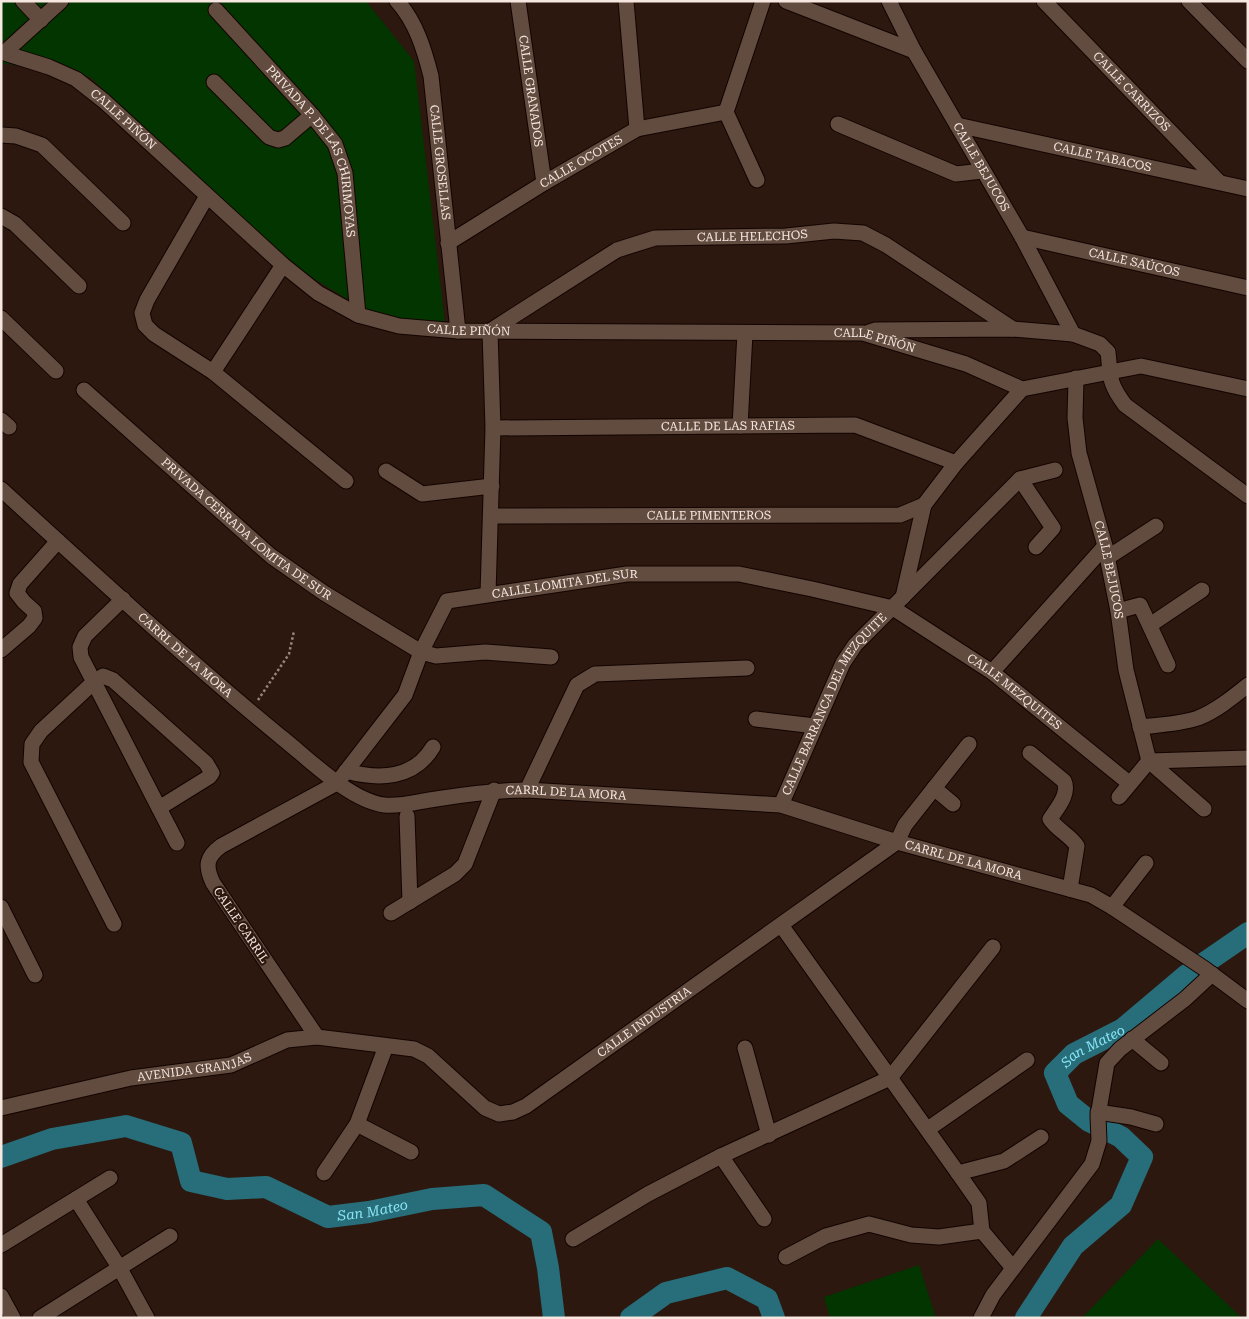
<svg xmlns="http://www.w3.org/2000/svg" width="1249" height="1319" viewBox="0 0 1249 1319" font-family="'Roboto Serif',serif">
<rect width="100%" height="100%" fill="#2c180e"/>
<g fill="#033500">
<polygon points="1,1 366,1 414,61 445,323 387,323 291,265 90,77 1,63"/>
<polygon points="1158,1239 1242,1318 1082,1318"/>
<polygon points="919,1265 936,1318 830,1318 824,1297"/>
</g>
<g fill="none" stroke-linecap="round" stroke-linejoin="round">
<g stroke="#276e7a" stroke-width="22">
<path id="s1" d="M1 1157 52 1139 126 1126 181 1143 191 1181 227 1189 266 1187 328 1217 369 1212 432 1199 484 1195 541 1232 548 1268 554 1318"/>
<polyline points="631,1318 666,1293 727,1278 767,1299 774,1318"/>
<path id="s2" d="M1026 1318 1073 1246 1121 1205 1142 1157 1121 1137 1089 1121 1068 1104 1055 1073 1074 1054 1123 1029 1187 975 1248 933"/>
</g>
<defs>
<g id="minor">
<polyline points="23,1 41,20"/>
<path id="s3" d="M397 1C416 22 424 49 431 76L458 331"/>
<path id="s4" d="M518 1 544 183"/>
<polyline points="626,1 637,129"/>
<polyline points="786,1 914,51"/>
<path id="s5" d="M889 1 914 51 1022 237 1073 334"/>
<path id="s6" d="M1044 1 1219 182"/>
<polyline points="1189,1 1248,61"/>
<path id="s7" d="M216 10 312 115 335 144 345 173 358 315"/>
<path id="s8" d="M1 52 49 67 76 79 104 101 283 265 318 293 358 315 399 326 458 331 863 333 966 364 1022 389"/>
<polyline points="5,52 61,1"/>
<polyline points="214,82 269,137 278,140 285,138 312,115"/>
<polyline points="838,124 956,174 982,171"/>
<path id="s9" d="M957 125 1248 189"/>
<polyline points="1,135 16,136 42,145 123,223"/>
<polyline points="757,180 726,112 763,1"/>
<polyline points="207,196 147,300 142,313 145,325 154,334 213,372 346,481"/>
<polyline points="1,216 15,224 79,286"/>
<path id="s10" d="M1022 237 1248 288"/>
<path id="s11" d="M448 243 544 183 637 129 726 112"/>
<polyline points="1,318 56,371"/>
<path d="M869 332 875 330 1013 329 1073 334 1100 344 1108 352C1111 378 1108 382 1125 405L1248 496"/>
<polyline points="213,372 283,265"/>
<path id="s12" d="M1076 378 1075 418 1079 453 1105 546 1118 611 1126 670 1149 761"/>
<path id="s13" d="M84 390 271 556 324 593 421 652 436 656 485 652 551 657"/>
<polyline points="1,420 9,427"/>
<polyline points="740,426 745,333"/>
<path id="s14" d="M493 428 855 425 956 463"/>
<polyline points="386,471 422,494 492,486"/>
<polyline points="1020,479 1053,528 1036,547"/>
<path id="s15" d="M1 489C93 573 185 658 281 737 309 759 349 800 384 805 401 807 420 801 436 799 467 794 496 790 527 790L781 805 897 842 1091 895 1112 907 1205 969 1248 1001"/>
<path id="s16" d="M491 516 900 515 924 505"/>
<polyline points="1107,558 1156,526"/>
<path id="s17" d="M488 594 493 428 490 331 617 250 655 238 786 236 834 231 863 233 886 245 1013 329"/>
<polyline points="903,597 924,505 956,463 1022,389 1141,366 1248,389"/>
<polyline points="123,599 85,636 80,647 81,657 177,843"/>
<polyline points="1118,611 1140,605 1168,665"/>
<polyline points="1150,625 1202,590"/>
<polyline points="1,650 29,626 35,618 34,611 24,602 17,593 20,584 58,541"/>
<polyline points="992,672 1105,546"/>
<polyline points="756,719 815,726"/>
<path d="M1140 727C1159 725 1180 724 1198 718 1216 711 1233 697 1248 685"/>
<path d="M1030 753 1064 781C1070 794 1057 808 1050 819 1057 830 1070 835 1077 846L1070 889"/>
<polyline points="1149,761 1248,758"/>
<polyline points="1149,761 1204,809"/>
<path d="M346 771C379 780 414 779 433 747"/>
<polyline points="934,788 953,804"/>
<polyline points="527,790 577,685 595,674 747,668"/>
<polyline points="1119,797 1149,761"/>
<path id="s18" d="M781 805 843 663 855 645 1020 479 1055 470"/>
<polyline points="407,816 410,902"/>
<polyline points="1,907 35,975"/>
<polyline points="1112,907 1146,863"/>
<polyline points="391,913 455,874 465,864 494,790"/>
<polyline points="114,924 31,762 32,744 41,731 95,681 103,676 113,680 206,763 212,773 209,777 159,808"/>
<polyline points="781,925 958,1173 979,1203 982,1231 1013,1268"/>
<path id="s19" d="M317 1037 213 883C205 866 206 857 221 846L337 783 405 695 421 652 447 601 627 574H739L812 589 893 608 992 672 1129 783"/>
<polyline points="1132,1039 1161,1063"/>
<polyline points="745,1048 769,1135"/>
<path id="s20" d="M1 1108 131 1078 231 1065 287 1040 317 1037 414 1049 428 1056 485 1108 499 1114 513 1112 526 1106 897 842 905 825 969 744"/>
<polyline points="1098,1112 1131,1117 1156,1124"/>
<polyline points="357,1124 411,1152"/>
<polyline points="928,1129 1027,1060"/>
<polyline points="721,1156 764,1219"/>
<polyline points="324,1173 357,1124 386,1046"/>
<polyline points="958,1173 1004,1161 1041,1137"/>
<polyline points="76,1199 119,1267 147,1318"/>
<polyline points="573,1239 648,1194 721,1156 890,1078 993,947"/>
<polyline points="1,1245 110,1178"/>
<polyline points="786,1257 826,1236 869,1224 911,1235 939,1237 982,1231"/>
<polyline points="1,1296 13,1318"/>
<polyline points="40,1318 170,1236"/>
<polyline points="981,1318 993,1295 1092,1164 1099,1141 1098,1116 1107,1063 1120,1049 1185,999 1212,974"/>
</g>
</defs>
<use href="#minor" stroke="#130400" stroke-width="17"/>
<polyline stroke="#96857d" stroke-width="2.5" stroke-dasharray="2.5 2.5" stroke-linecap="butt" points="258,700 289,654 294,631"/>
<use href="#minor" stroke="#624b3f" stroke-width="15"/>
</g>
<g text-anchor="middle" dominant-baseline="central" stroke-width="4.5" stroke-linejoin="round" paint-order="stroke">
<g font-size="12" fill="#f6e7e0" stroke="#2c180e">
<text stroke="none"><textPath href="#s4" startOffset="91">CALLE GRANADOS</textPath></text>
<text stroke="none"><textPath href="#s6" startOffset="126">CALLE CARRIZOS</textPath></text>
<text stroke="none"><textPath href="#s8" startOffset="142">CALLE PIÑÓN</textPath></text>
<text stroke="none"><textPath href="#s7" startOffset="176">PRIVADA P. DE LAS CHIRIMOYAS</textPath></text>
<text stroke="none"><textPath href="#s9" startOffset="149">CALLE TABACOS</textPath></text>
<text stroke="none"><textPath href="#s11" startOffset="156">CALLE OCOTES</textPath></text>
<text stroke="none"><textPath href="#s3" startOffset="170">CALLE GROSELLAS</textPath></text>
<text stroke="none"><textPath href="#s5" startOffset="190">CALLE BEJUCOS</textPath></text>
<text stroke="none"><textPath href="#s17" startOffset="551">CALLE HELECHOS</textPath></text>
<text stroke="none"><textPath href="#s10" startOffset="115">CALLE SAÚCOS</textPath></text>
<text stroke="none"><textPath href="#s8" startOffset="561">CALLE PIÑÓN</textPath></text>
<text stroke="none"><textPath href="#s8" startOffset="968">CALLE PIÑÓN</textPath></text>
<text stroke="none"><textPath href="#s14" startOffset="235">CALLE DE LAS RAFIAS</textPath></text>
<text stroke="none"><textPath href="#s16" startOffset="218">CALLE PIMENTEROS</textPath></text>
<text stroke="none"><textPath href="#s13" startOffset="214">PRIVADA CERRADA LOMITA DE SUR</textPath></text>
<text stroke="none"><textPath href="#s12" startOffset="196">CALLE BEJUCOS</textPath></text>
<text stroke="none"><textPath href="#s19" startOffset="694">CALLE LOMITA DEL SUR</textPath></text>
<text stroke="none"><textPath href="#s15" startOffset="248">CARRL DE LA MORA</textPath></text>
<text stroke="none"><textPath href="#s19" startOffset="1174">CALLE MEZQUITES</textPath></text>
<text stroke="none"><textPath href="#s18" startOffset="115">CALLE BARRANCA DEL MEZQUITE</textPath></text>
<text stroke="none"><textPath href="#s15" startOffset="682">CARRL DE LA MORA</textPath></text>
<text stroke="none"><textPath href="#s15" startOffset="1088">CARRL DE LA MORA</textPath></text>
<text transform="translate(241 925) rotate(56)">CALLE CARRIL</text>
<text stroke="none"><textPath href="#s20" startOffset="705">CALLE INDUSTRIA</textPath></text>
<text stroke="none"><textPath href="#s20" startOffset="198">AVENIDA GRANJAS</textPath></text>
</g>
<g font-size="14" font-style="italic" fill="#8ae5f5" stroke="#2c180e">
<text stroke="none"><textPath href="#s2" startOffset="374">San Mateo</textPath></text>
<text stroke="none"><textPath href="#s1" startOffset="416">San Mateo</textPath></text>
</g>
</g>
<rect width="1249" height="1319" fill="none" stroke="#f6e7e0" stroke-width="5"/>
</svg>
